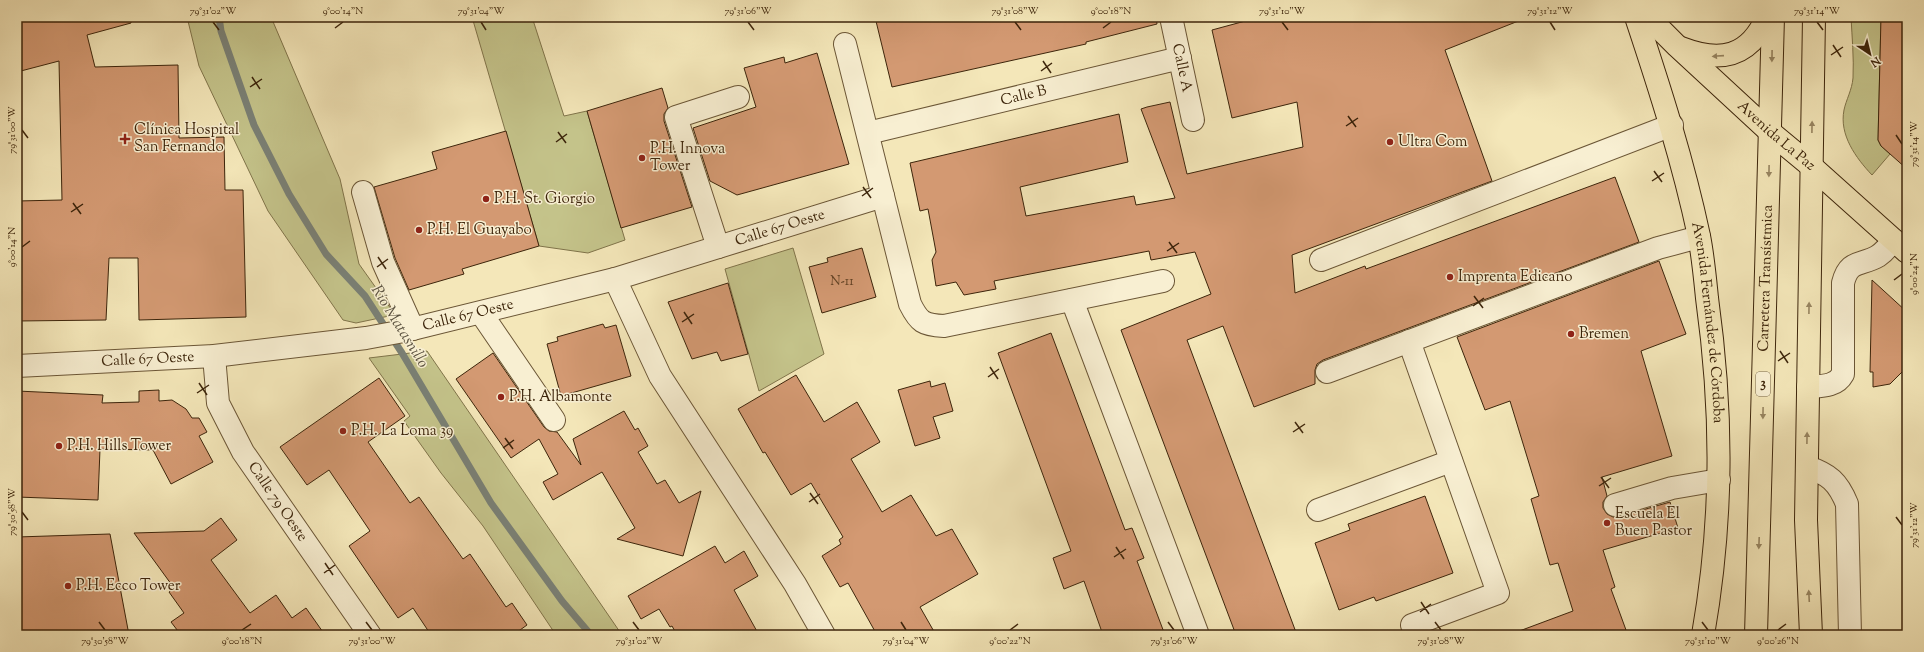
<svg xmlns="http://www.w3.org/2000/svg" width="1924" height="652" viewBox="0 0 1924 652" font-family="'Sorts Mill Goudy',serif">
<rect width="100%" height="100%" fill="#f4e7b9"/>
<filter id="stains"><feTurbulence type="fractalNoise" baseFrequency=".005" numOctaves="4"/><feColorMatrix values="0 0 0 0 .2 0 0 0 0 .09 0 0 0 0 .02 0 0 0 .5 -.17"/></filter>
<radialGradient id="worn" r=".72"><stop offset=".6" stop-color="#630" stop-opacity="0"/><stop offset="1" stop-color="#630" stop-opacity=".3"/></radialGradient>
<g fill="#c4c38a" stroke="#80744a">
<polygon points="187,17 271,17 340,179 359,264 391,309 389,316 356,323 343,320 268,211 199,66"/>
<polygon points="472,17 532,17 564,116 587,111 625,240 588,253 539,246"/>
<path d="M1851 17H1881L1878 140 1881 146 1890 154 1872 175C1856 158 1839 135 1844 110 1846 100 1852 90 1853 78 1854 58 1852 37 1851 17Z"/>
<polygon points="793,248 824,354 759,391 725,269"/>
<polygon points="427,351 622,635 556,635 483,526 441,473 404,421 410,416 369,358"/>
</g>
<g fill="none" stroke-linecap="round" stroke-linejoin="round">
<polyline stroke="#7a8075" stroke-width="7" points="219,17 221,31 254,125 289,194 326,254 365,296 402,353 491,503 562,601 591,635"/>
</g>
<g fill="#d39972" stroke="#3d250b">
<polygon points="17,17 131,17 131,23 87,35 95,67 178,65 179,138 224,137 225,190 243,190 246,317 139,320 138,258 109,258 106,320 17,321 17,201 62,200 59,61 17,72"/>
<polygon points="875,17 1156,17 1157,24 1086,42 1086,44 892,87"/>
<polygon points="1260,17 1526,18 1445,50 1492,181 1292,255 1295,293 1365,266 1366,269 1615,177 1639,242 1323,360 1317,364 1315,370 1315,384 1254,407 1223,326 1187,340 1297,635 1236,635 1121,330 1211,294 1195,252 1151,260 1149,251 994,281 996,289 964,295 956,282 936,286 932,260 936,252 928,209 920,211 910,163 1119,114 1128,162 1020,187 1026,216 1134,196 1136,205 1175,198 1141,109 1147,107 1170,102 1187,174 1303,147 1297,102 1232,118 1212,30"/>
<polygon points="1881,17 1907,17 1907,169 1881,146 1878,140"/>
<polygon points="817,53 849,164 737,195 710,181 693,128 756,107 744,68 784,57 785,63"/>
<polygon points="662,88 668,108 664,114 664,121 692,207 621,228 587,111"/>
<polygon points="506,131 539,246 462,269 464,274 409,290 395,258 374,187 437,169 432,152"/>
<polygon points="862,248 876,297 822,313 809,267 828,262 827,258"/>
<polygon points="1659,261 1686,334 1641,351 1672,456 1602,477 1607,496 1603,502 1603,508 1607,514 1613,517 1618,517 1670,502 1678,528 1603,550 1615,587 1611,589 1626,630 1612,635 1514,635 1514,633 1573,611 1558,563 1550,565 1531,499 1539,496 1510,401 1485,410 1457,337"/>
<polygon points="1872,280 1907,312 1907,367 1890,384 1873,387 1873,372 1870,372"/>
<polygon points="728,283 748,354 721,361 717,352 692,359 668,302"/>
<polygon points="603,324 605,328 616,325 631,376 561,396 547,344 558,341 557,337"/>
<polygon points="1051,333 1125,530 1132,528 1144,558 1137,561 1165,635 1103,635 1084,581 1064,589 1053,558 1071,551 998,353"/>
<polygon points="493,353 544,427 549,431 557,432 581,465 573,439 624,411 635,430 638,428 648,446 638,452 657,484 665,480 679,503 701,491 683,556 617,539 635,528 602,472 553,500 543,482 558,474 539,439 511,458 456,379"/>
<polygon points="796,375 824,422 857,402 880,442 851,459 882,512 911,495 936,536 952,529 978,574 920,607 936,635 877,635 848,583 840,587 822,556 841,544 839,540 843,537 811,483 791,495 765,452 763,453 738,409"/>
<polygon points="379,378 405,416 368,442 410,503 419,497 463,559 470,554 506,607 512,603 527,625 513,635 431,635 413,608 398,618 349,546 370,531 329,470 307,485 280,447"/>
<polygon points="930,381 931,387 945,383 953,411 933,417 940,438 915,446 898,390"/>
<polygon points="159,390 159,401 172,400 186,409 192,418 199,418 207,432 199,436 213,462 171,484 153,450 100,449 98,500 17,497 17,391 103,395 102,403 139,402 139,391"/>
<polygon points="1425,496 1453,573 1376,601 1374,597 1339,610 1315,543 1350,530 1348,524"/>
<polygon points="221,518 237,540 211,560 250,613 276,595 292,618 306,608 325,635 181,635 171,622 184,613 169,592 174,588 134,533 204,531"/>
<polygon points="110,534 129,635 17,635 17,537"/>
<polygon points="715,546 725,563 744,551 758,576 734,590 759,635 677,635 672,626 670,627 659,609 641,619 628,596"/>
</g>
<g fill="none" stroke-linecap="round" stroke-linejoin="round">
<defs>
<g id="minor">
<path id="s1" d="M1171 17 1193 120"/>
<path d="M845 44 910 304C919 322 923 325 944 326L1163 281"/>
<path id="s2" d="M868 133 1180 58"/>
<polyline points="363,192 383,262 413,329"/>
<polyline points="718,247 676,117 738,97"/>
<polyline points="1321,260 1672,125"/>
<polyline points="615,279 660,376 795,584 824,635"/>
<polyline points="1072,300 1198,635"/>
<polyline points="481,313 554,420"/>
<polyline points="1409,341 1498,593 1412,625"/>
<path id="s3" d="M214 356 218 403 243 452 370 635"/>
<path id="s4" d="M17 366 214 356 366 338 404 331 615 279 883 196"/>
<polyline points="1327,372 1658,248 1699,237"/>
<path d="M1808 387C1821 386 1836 387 1843 374V283C1849 259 1861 266 1878 256 1884 252 1889 246 1893 240"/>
<path d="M1807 467C1829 474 1838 482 1847 504L1850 635"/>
<polyline points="1615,505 1672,488 1719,480"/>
<polyline points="1318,510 1451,461"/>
</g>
<g id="major">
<path id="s5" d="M1636 17C1660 89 1683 161 1699 236 1703 256 1705 278 1707 298 1723 414 1723 520 1703 635"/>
<path id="s6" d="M1648 17 1677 46 1770 132 1811 166 1907 252"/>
<path d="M1681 48C1720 63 1749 58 1767 17"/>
<path id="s7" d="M1756 635 1773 17"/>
<polyline points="1811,635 1806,520 1814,17"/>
</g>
</defs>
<use href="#minor" stroke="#6b5636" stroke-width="24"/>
<use href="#major" stroke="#3d250b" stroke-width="24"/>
<use href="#minor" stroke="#f8efd2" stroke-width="22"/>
<use href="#major" stroke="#f4e7b9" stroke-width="22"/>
</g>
<defs><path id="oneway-solid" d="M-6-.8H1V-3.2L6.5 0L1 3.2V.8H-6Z"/></defs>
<g fill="#988662">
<use href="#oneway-solid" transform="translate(1718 56) rotate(176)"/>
<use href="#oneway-solid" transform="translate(1772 56) rotate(91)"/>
<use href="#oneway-solid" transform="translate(1812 127) rotate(-89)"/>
<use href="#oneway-solid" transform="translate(1769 171) rotate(91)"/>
<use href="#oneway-solid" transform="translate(1809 308) rotate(-89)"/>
<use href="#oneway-solid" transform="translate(1763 413) rotate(91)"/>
<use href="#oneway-solid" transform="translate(1807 438) rotate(-89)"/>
<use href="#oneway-solid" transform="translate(1759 543) rotate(92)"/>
<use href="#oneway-solid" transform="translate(1809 596) rotate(-93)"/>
</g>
<path fill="none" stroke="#3d250b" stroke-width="1.5" d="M213 22 219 30M481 22 486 30M748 22 754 30M1015 22 1021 30M1282 22 1288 30M1550 22 1555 30M1817 22 1823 30M335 28 343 22M1103 28 1111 22M1833 45 1841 57M1831 55 1843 47M1043 61 1051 73M1041 71 1052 63M252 77 260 89M250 87 262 79M1348 116 1356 127M1346 126 1358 118M22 130 28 138M558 132 566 143M1896 135 1902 144M556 142 567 134M1654 171 1662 182M1652 181 1664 173M863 187 871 198M862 196 873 188M73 203 81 214M71 212 83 204M1169 242 1177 253M22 247 30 241M1167 251 1179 243M378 257 386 269M377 267 388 259M1894 280 1902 274M1474 296 1483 308M1473 306 1484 298M684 312 692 324M682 322 694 314M1780 351 1788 363M1778 361 1790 353M990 367 998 379M988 377 999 369M199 383 207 395M197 393 209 385M1295 422 1303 433M1293 432 1305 424M505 438 513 449M503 448 514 440M1601 477 1609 488M1599 486 1611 478M810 493 818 504M809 502 820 494M22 512 28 520M1896 517 1902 525M1116 547 1124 559M1114 557 1126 549M325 563 333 575M324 573 335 565M1421 602 1429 614M1420 612 1431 604M99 622 105 630M366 622 372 630M633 622 639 630M901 622 906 630M1168 622 1174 630M1435 622 1441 630M1702 622 1708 630M242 630 251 624M1010 630 1018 624M1778 630 1786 624"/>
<g fill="#8f2418" stroke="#f8efd2" stroke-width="1.5">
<path d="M123 133h4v4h4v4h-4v4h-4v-4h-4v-4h4z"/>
<circle cx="1390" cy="142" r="4"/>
<circle cx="642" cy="158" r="4"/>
<circle cx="486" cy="199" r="4"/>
<circle cx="419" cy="230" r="4"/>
<circle cx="1450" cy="277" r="4"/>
<circle cx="1571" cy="334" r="4"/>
<circle cx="501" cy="397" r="4"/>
<circle cx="343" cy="431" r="4"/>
<circle cx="59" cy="446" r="4"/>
<circle cx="1607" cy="523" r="4"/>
<circle cx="68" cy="586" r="4"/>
</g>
<g text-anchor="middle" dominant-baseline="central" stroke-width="3" stroke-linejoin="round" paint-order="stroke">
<g font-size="13" fill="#624225">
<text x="842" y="282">N-11</text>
</g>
<rect fill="#f8efd2" stroke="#756247" stroke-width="1" x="1756" y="372" width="14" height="24" rx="3"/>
<g font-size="14" font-weight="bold" fill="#3d250b">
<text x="1763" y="384">3</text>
</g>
<g font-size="15" fill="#3d250b" stroke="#f8efd2">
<text stroke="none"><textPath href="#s1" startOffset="52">Calle A</textPath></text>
<text stroke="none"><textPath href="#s2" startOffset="160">Calle B</textPath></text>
<text stroke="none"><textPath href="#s6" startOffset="175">Avenida La Paz</textPath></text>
<text stroke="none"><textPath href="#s4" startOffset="779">Calle 67 Oeste</textPath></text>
<text stroke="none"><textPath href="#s7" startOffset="357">Carretera Transístmica</textPath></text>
<text stroke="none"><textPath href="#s4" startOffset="455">Calle 67 Oeste</textPath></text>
<text stroke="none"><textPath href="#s5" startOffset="315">Avenida Fernández de Córdoba</textPath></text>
<text stroke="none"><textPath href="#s4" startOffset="131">Calle 67 Oeste</textPath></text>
<text stroke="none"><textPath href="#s3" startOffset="163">Calle 79 Oeste</textPath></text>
</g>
<g font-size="15" fill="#3d250b" stroke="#f8efd2" text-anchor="start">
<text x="134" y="130">Clínica Hospital<tspan x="134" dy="17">San Fernando</tspan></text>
<text x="1398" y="142">Ultra Com</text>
<text x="650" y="149">P.H. Innova<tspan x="650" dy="17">Tower</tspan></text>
<text x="494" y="199">P.H. St. Giorgio</text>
<text x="427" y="230">P.H. El Guayabo</text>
<text x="1458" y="277">Imprenta Edicano</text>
<text x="1579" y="334">Bremen</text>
<text x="509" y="397">P.H. Albamonte</text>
<text x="351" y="431">P.H. La Loma 39</text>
<text x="67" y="446">P.H. Hills Tower</text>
<text x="1615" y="514">Escuela El<tspan x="1615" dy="17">Buen Pastor</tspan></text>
<text x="76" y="586">P.H. Ecco Tower</text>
</g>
<g font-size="16" font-style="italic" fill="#5b5240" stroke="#f8efd2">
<text transform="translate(399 327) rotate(58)">Río Matasnillo</text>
</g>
</g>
<rect width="1924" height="652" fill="none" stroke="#f4e7b9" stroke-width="44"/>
<g transform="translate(1870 54) rotate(145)" stroke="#f8efd2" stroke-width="3" paint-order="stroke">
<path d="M0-3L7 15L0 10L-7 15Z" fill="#3d250b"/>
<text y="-6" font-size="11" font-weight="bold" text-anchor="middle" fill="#3d250b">N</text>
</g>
<rect x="22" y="22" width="1880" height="608" fill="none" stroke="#3d250b" stroke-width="1.5"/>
<g font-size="10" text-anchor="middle" fill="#3d250b">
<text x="213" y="14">79°31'02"W</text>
<text x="343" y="14">9°00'14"N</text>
<text x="481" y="14">79°31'04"W</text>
<text x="748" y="14">79°31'06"W</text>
<text x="1015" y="14">79°31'08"W</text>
<text x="1111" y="14">9°00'18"N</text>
<text x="1282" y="14">79°31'10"W</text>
<text x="1550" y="14">79°31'12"W</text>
<text x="1817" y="14">79°31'14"W</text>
<text transform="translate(11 130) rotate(-90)" y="4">79°31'00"W</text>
<text transform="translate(1913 144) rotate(-90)" y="4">79°31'14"W</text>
<text transform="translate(11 247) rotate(-90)" y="4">9°00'14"N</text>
<text transform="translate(1913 274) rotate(-90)" y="4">9°00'24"N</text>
<text transform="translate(11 512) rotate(-90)" y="4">79°30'58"W</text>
<text transform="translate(1913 525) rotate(-90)" y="4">79°31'12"W</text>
<text x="105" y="644">79°30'58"W</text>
<text x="242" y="644">9°00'18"N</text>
<text x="372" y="644">79°31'00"W</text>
<text x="639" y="644">79°31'02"W</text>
<text x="906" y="644">79°31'04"W</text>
<text x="1010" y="644">9°00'22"N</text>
<text x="1174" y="644">79°31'06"W</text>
<text x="1441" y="644">79°31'08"W</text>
<text x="1708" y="644">79°31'10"W</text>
<text x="1778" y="644">9°00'26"N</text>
</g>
<rect width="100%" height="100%" filter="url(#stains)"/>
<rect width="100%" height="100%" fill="url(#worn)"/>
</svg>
